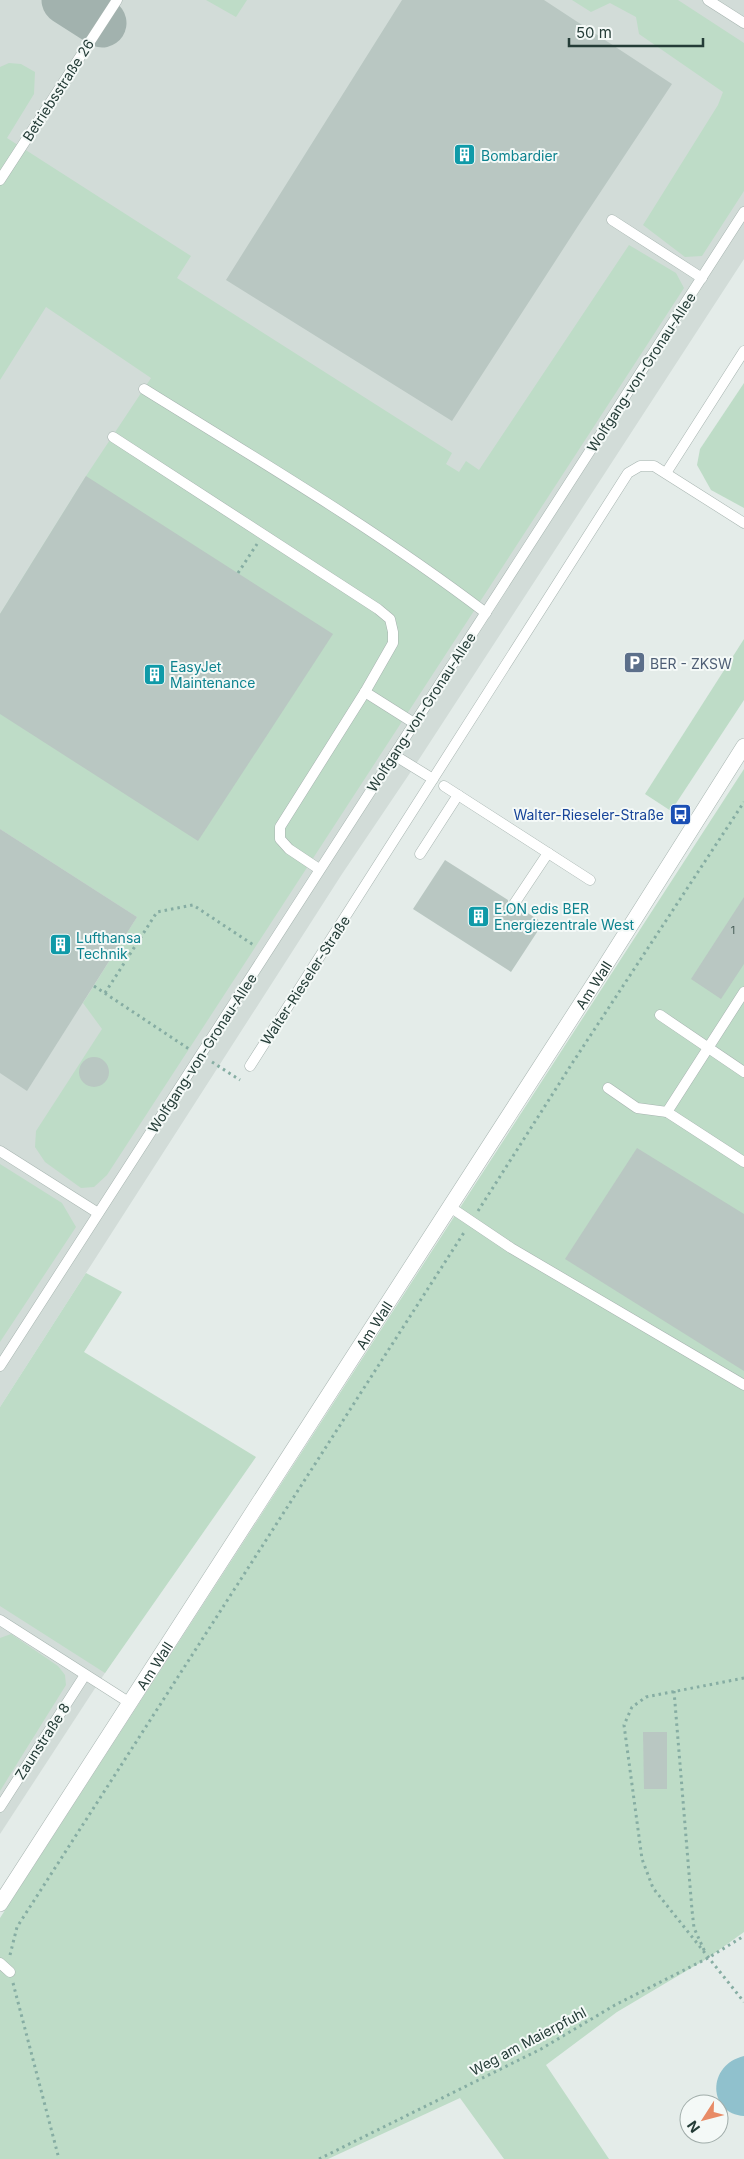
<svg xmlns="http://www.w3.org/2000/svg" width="744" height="2159" viewBox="0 0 744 2159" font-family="Inter,sans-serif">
<rect width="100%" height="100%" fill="#e4ece9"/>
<g fill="#d2dcd8">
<polygon points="0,0 744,0 744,259 414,767 342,874 0,1407"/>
<polygon points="0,1580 116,1656 0,1834"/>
</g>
<g fill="#bedcc7">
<polygon points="206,0 247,0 236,17"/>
<polygon points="572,0 678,0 744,43 744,191 702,256 685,257 643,225 718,105 723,92 639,34 636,17 610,3 591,12"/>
<polygon points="9,63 21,64 35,72 34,94 7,138 191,256 177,278 452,453 446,464 459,472 466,461 479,470 629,245 676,273 684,288 107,1175 94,1187 81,1188 45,1162 35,1147 36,1131 102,1029 83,1003 137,917 0,829 0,614 86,476 151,378 46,307 0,380 0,67"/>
<polygon points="744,383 744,508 711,490 697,465 700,449"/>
<polygon points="744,639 744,700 671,811 645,794"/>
<polygon points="744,769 744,1932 708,1958 617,2012 546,2065 609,2159 504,2159 460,2098 328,2159 0,2159 0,1918"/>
<polygon points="0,1164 62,1203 76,1227 0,1342"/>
<polygon points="86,1273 122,1292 84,1352 256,1457 105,1673 0,1606 0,1407"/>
<polygon points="11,1634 58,1666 65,1675 66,1685 0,1791 0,1638"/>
</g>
<path fill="#90c1cd" d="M744 2056V2116C708 2114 706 2065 744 2056Z"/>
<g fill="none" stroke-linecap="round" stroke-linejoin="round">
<polyline stroke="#a2b2ae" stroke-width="49" points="66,0 102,23"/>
</g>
<g fill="#b9c7c2">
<polygon points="402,0 544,0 672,84 578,226 452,421 226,280"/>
<polygon points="86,476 333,634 198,841 0,714 0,614"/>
<polygon points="0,829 137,917 27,1091 0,1073"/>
<polygon points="445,860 508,900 508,907 511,910 517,910 520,908 543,923 511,972 413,909"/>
<polygon points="744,897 744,964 721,999 691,979"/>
<circle cx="94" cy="1072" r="15"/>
<polygon points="637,1148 744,1214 744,1371 565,1259"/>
<polygon points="643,1732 667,1732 667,1789 644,1789"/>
</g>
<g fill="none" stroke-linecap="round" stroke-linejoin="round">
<defs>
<g id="service">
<polyline points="708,0 744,23"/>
<polyline points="0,180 117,0"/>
<polyline points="612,220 702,278"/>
<path d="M144 389C260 461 377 530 486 613"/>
<polyline points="113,437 378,609 390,619 393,632 393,643 365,692 280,827 280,839 289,849 319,869"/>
<polyline points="666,473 744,351"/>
<polyline points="365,692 414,723"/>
<polyline points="394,755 433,779"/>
<polyline points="444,786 590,880"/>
<polyline points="420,854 458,795"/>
<polyline points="514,904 548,853"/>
<polyline points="660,1015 744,1072"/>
<polyline points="250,1066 628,473 640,466 654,466 744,523"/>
<polyline points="608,1088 637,1108 667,1112 744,1162"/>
<polyline points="667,1112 744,992"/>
<polyline points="0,1151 98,1213"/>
<polyline points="450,1207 511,1248 744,1385"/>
<polyline points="0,1366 744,212"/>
<polyline points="0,1620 130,1703"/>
<polyline points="0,1807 85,1675"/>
<polyline points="0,1963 10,1972"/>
</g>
<g id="tertiary">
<path id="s1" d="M0 1904 600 974 744 746"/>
</g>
</defs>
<use href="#service" stroke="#a7b4b0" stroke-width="11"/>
<use href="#tertiary" stroke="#a7b4b0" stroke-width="16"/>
<g stroke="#86ada3" stroke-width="3" stroke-dasharray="2.5 4" stroke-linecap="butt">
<polyline points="238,573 257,544"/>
<polyline points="94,986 189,1049"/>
<polyline points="105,993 157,912 193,905 255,946"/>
<polyline points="212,1062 240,1080"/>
<polyline points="478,1211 573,1062 744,802"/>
<polyline points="744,1678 646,1697 632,1707 624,1725 642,1859 653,1888 744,2002"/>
<polyline points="674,1691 692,1910 694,1928 705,1952"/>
<polyline points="10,1955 17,1927 465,1231"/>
<polyline points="13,1983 59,2159"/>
<polyline points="319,2159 541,2049 615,2005 708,1958 744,1936"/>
</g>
<use href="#service" stroke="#fff" stroke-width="10"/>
<use href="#tertiary" stroke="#fff" stroke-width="15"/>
</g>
<defs>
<symbol id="building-square" viewBox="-11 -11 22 22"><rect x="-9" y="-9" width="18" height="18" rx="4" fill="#0f9aa8" stroke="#f4f9f7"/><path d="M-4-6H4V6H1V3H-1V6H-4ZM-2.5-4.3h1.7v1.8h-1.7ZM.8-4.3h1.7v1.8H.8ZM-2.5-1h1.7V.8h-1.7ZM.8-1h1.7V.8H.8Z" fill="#fff"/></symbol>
<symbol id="parking-square" viewBox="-11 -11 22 22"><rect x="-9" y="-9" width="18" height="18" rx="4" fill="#5c6f8a" stroke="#f4f9f7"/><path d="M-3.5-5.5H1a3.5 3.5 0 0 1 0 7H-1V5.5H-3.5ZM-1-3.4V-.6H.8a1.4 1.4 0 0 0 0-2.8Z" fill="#fff"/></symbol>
<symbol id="bus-square" viewBox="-11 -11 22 22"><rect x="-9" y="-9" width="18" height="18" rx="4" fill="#1a4fb4" stroke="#f4f9f7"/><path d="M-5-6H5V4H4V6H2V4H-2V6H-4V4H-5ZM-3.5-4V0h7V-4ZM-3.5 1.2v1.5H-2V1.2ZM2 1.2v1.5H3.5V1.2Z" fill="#fff"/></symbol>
</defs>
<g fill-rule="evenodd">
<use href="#building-square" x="452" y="142" width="25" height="25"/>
<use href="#parking-square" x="622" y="650" width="25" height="25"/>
<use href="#building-square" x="142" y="662" width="25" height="25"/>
<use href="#bus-square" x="668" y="802" width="25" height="25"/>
<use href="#building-square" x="466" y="904" width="25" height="25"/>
<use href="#building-square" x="48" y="932" width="25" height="25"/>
</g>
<g text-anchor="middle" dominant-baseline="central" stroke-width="4" stroke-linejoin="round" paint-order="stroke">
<g font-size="11" fill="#495f5a">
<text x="733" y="930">1</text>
</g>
<g font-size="14" fill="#243c37" stroke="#f4f9f7">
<text transform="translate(58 90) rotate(-57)">Betriebsstraße 26</text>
<text transform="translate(641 372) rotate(-57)">Wolfgang-von-Gronau-Allee</text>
<text transform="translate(421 712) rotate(-57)">Wolfgang-von-Gronau-Allee</text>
<text transform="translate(305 980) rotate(-57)">Walter-Rieseler-Straße</text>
<text stroke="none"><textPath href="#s1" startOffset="1094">Am Wall</textPath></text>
<text transform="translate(202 1053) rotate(-57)">Wolfgang-von-Gronau-Allee</text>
<text stroke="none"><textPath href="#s1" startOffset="689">Am Wall</textPath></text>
<text stroke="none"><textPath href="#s1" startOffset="284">Am Wall</textPath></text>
<text transform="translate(42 1741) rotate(-57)">Zaunstraße 8</text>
<text transform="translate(528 2041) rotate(-28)">Weg am Maierpfuhl</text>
</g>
<g font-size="14" fill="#0d838f" stroke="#f4f9f7" text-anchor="start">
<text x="481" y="155">Bombardier</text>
<text x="170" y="666">EasyJet<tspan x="170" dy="16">Maintenance</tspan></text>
<text x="494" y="908">E.ON edis BER<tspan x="494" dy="16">Energiezentrale West</tspan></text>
<text x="76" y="937">Lufthansa<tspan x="76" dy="16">Technik</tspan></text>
</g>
<g font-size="14" fill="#4e5e75" stroke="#f4f9f7" text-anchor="start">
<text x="650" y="663">BER - ZKSW</text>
</g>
<g font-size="14" fill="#164399" stroke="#f4f9f7" text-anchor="end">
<text x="664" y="814">Walter-Rieseler-Straße</text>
</g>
</g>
<g transform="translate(704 2119) rotate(234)"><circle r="24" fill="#f4f9f7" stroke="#a1adaa"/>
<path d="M0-4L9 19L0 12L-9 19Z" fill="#e88b66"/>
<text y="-8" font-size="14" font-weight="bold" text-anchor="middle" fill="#243c37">N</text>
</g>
<path d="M569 38v8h134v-8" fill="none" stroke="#243c37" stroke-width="2.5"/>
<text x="576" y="38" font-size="15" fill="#243c37" stroke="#f4f9f7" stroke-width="4" paint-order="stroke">50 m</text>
</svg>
